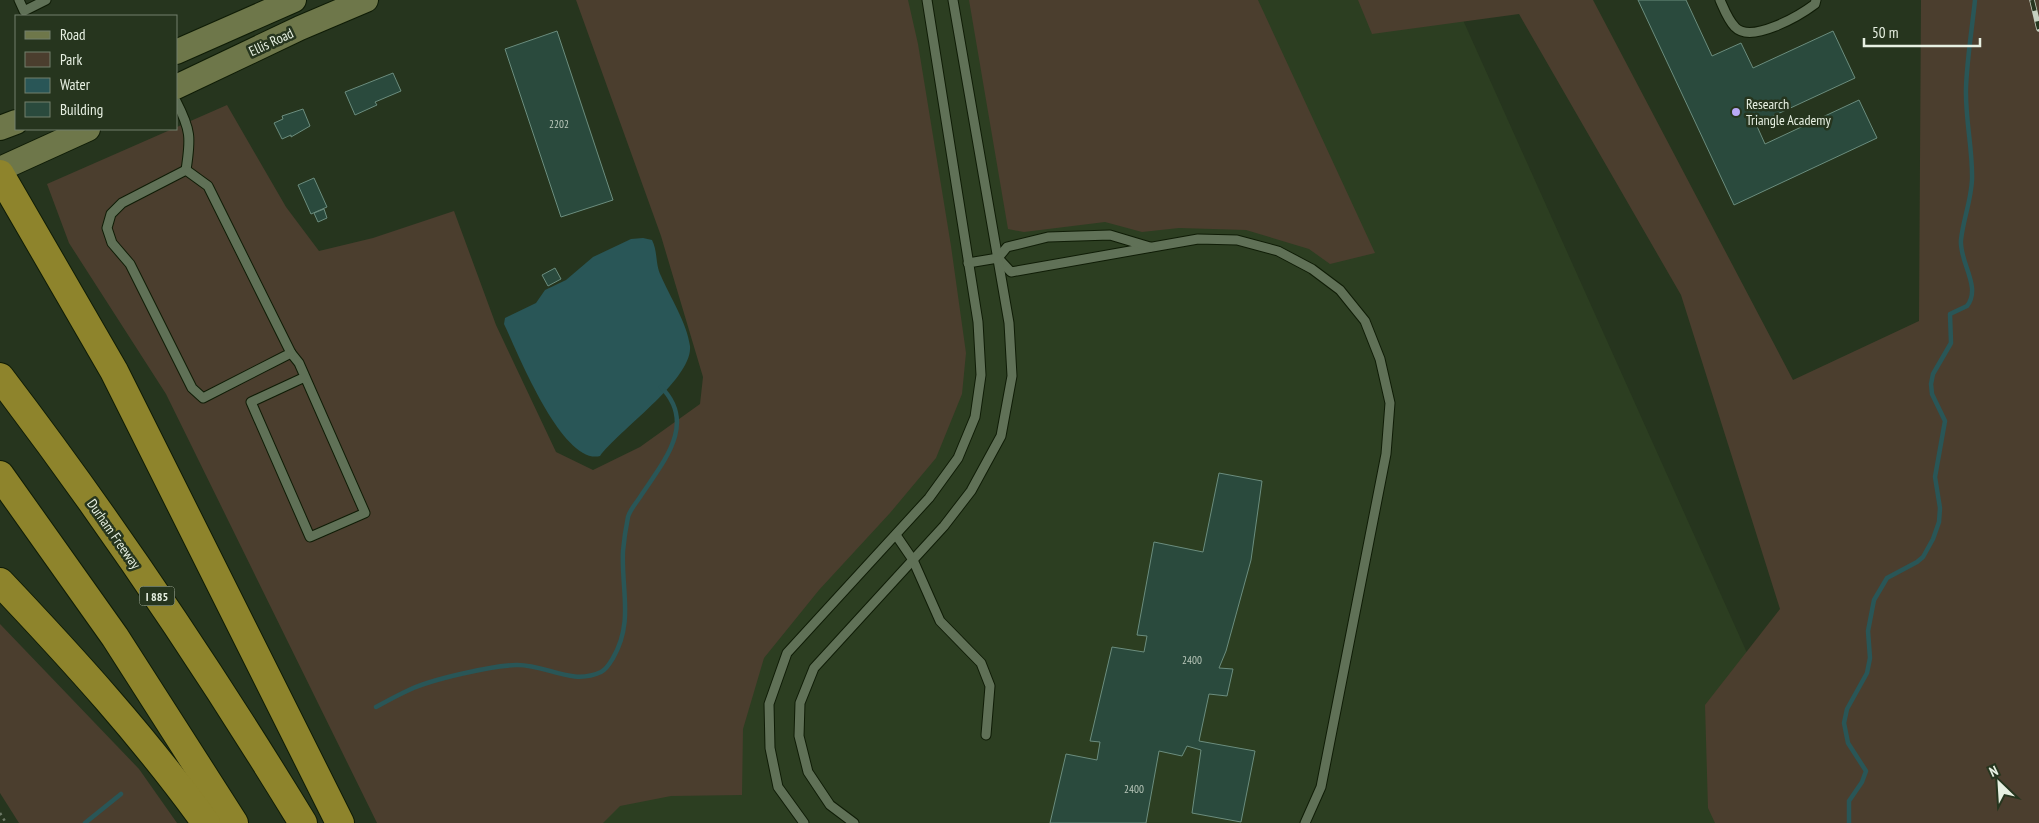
<svg xmlns="http://www.w3.org/2000/svg" width="2039" height="823" viewBox="0 0 2039 823" font-family="'PT Sans Narrow',sans-serif">
<rect width="100%" height="100%" fill="#26351e"/>
<polygon fill="#2c3e21" points="581,0 1454,0 1774,713 1889,823 423,823 778,568"/>
<g fill="#4b3e2e">
<polygon points="576,0 908,0 918,44 951,246 966,353 962,394 936,458 890,513 819,590 764,658 743,729 742,795 671,796 620,806 603,823 377,823 166,394 69,243 47,184 227,105 286,207 319,251 373,238 454,211 496,325 556,452 593,470 640,447 700,404 703,377 661,236"/>
<polygon points="969,0 1258,0 1375,253 1330,264 1309,249 1246,230 1179,228 1142,232 1105,222 1024,232 1008,229"/>
<polygon points="1358,0 1593,0 1793,380 1919,321 1921,0 2039,0 2039,823 1715,823 1708,808 1705,705 1780,609 1681,295 1519,14 1372,34"/>
<polygon points="0,624 139,769 177,823 19,823 0,793"/>
</g>
<path fill="#295657" d="M643 238 652 240C658 252 655 264 661 276 670 297 687 323 690 346 693 379 619 430 600 456 562 465 518 353 504 324L505 318 536 303 545 290 566 280 593 257 631 239Z"/>
<g fill="none" stroke-linecap="round" stroke-linejoin="round">
<g stroke="#295657" stroke-width="4.5">
<path d="M376 707C387 701 398 695 409 690 432 679 491 666 516 665 546 664 571 686 601 672 607 669 610 663 613 658 634 622 621 589 623 551 624 540 626 527 628 517 630 509 638 501 642 494 664 461 697 423 661 387"/>
<polyline points="85,823 121,794"/>
<path d="M1849 823V801L1862 782 1866 771 1848 743 1844 723 1847 709 1867 673 1870 658 1868 631 1874 600 1887 578 1917 562 1923 557 1933 539 1939 522 1940 508 1935 477 1945 421 1932 394 1931 384 1933 374 1951 343 1950 314 1967 306C1982 287 1959 262 1961 240 1963 220 1971 201 1972 180 1973 150 1965 119 1966 88 1967 59 1972 29 1975 0"/>
</g>
</g>
<g fill="#2a4a3d" stroke="#6b8d7e">
<polygon points="1638,0 1686,0 1712,56 1741,43 1753,68 1833,31 1855,78 1756,124 1765,144 1859,100 1877,138 1734,205"/>
<polygon points="557,31 613,200 561,217 505,49"/>
<polygon points="393,73 401,91 375,102 377,105 355,115 345,92"/>
<polygon points="303,109 310,126 291,137 291,135 282,139 274,123 283,119 282,116"/>
<polygon points="314,178 327,207 311,214 298,185"/>
<polygon points="324,209 327,218 318,222 314,213"/>
<polygon points="555,268 561,279 548,286 542,275"/>
<polygon points="1219,473 1262,481 1251,560 1226,651 1219,668 1233,669 1227,696 1209,694 1199,741 1255,751 1241,822 1192,813 1201,750 1187,746 1182,756 1159,751 1146,823 1050,823 1066,754 1097,760 1100,742 1090,741 1112,647 1144,652 1147,636 1137,635 1154,542 1203,552"/>
</g>
<g fill="none" stroke-linecap="round" stroke-linejoin="round">
<defs>
<g id="service">
<polyline points="19,0 24,11 46,0"/>
<path d="M1720 0C1724 9 1728 20 1735 27 1751 44 1799 16 1815 4L1816 0"/>
<path d="M176 101C191 130 191 138 186 170"/>
<polygon points="186,170 208,186 291,353 203,398 192,388 130,264 112,243 107,228 111,214 122,203"/>
<polyline points="998,258 1011,272 1198,239 1237,240 1278,251 1312,269 1340,290 1365,321 1380,359 1390,403 1386,454 1321,787 1305,823"/>
<polyline points="968,263 998,258 1007,247 1048,237 1110,235 1150,247"/>
<polyline points="291,353 299,363 365,513 310,537 251,402 305,377"/>
<polyline points="896,535 913,560 940,621 981,663 990,686 986,735"/>
<polyline points="804,823 778,787 770,748 769,704 787,653 929,498 958,458 975,417 981,375 978,322 927,0"/>
<polyline points="854,823 830,805 808,772 799,736 800,703 814,668 944,526 971,491 1001,436 1012,376 1009,323 953,0"/>
</g>
<g id="secondary">
<polyline points="176,52 294,0"/>
<polyline points="176,87 300,28 366,0"/>
<polyline points="0,128 16,122"/>
<polyline points="0,169 88,129"/>
</g>
<g id="motorway">
<polyline points="0,174 114,371 340,823"/>
<path d="M0 377C109 520 209 669 303 823"/>
<polyline points="0,475 115,637 234,823"/>
<path d="M0 582C73 659 144 737 206 823"/>
</g>
</defs>
<use href="#service" stroke="#0f1c06" stroke-width="11"/>
<use href="#secondary" stroke="#0f1c06" stroke-width="26"/>
<use href="#motorway" stroke="#0f1c06" stroke-width="30"/>
<polyline stroke="#6e7a67" stroke-width="2.5" stroke-dasharray="2.5 4" stroke-linecap="butt" points="0,813 6,823"/>
<use href="#service" stroke="#607157" stroke-width="9"/>
<use href="#secondary" stroke="#6e774a" stroke-width="24"/>
<use href="#motorway" stroke="#8e842c" stroke-width="28"/>
<defs>
<polyline id="rail" points="2032,0 2039,29"/>
</defs>
<use href="#rail" stroke="#c6d0c0" stroke-width="5.5"/>
<use href="#rail" stroke="#26351e" stroke-width="4" stroke-dasharray="11" stroke-linecap="butt"/>
</g>
<circle fill="#baaaf7" stroke="#26351e" stroke-width="2" cx="1736" cy="112" r="5"/>
<g text-anchor="middle" dominant-baseline="central" stroke-width="5" stroke-linejoin="round" paint-order="stroke">
<g font-size="11" fill="#b8c6b9">
<text x="559" y="124">2202</text>
<text x="1192" y="660">2400</text>
<text x="1134" y="789">2400</text>
</g>
<rect fill="#26351e" stroke="#adb8a7" stroke-width="1" x="139.5" y="586.5" width="35" height="19" rx="4"/>
<g font-size="12" font-weight="bold" fill="#e7f0e2">
<text x="157" y="596">I 885</text>
</g>
<g font-size="14" fill="#e7f0e2" stroke="#26351e">
<text transform="translate(271 42) rotate(-25)">Ellis Road</text>
<text transform="translate(114 534) rotate(55)">Durham Freeway</text>
</g>
<g font-size="14" fill="#e7f0e2" stroke="#26351e" text-anchor="start">
<text x="1746" y="104">Research<tspan x="1746" dy="16">Triangle Academy</tspan></text>
</g>
</g>
<rect x="15" y="15" width="162" height="115" fill="#26351e" stroke="#73806c"/>
<rect x="25" y="31" width="25" height="8" fill="#6e774a" stroke="#73806c"/>
<text x="60" y="40" font-size="15" fill="#e7f0e2">Road</text>
<rect x="25" y="52" width="25" height="15" fill="#4b3e2e" stroke="#73806c"/>
<text x="60" y="65" font-size="15" fill="#e7f0e2">Park</text>
<rect x="25" y="78" width="25" height="15" fill="#295657" stroke="#73806c"/>
<text x="60" y="90" font-size="15" fill="#e7f0e2">Water</text>
<rect x="25" y="102" width="25" height="15" fill="#2a4a3d" stroke="#73806c"/>
<text x="60" y="115" font-size="15" fill="#e7f0e2">Building</text>
<g transform="translate(1999 783) rotate(335)" stroke="#26351e" stroke-width="4" paint-order="stroke">
<path d="M0-4L9 19L0 12L-9 19Z" fill="#e7f0e2"/>
<text y="-8" font-size="14" font-weight="bold" text-anchor="middle" fill="#e7f0e2">N</text>
</g>
<path d="M1864 38v8h116v-8" fill="none" stroke="#e7f0e2" stroke-width="2.5"/>
<text x="1872" y="38" font-size="15" fill="#e7f0e2" stroke="#26351e" stroke-width="4" paint-order="stroke">50 m</text>
</svg>
